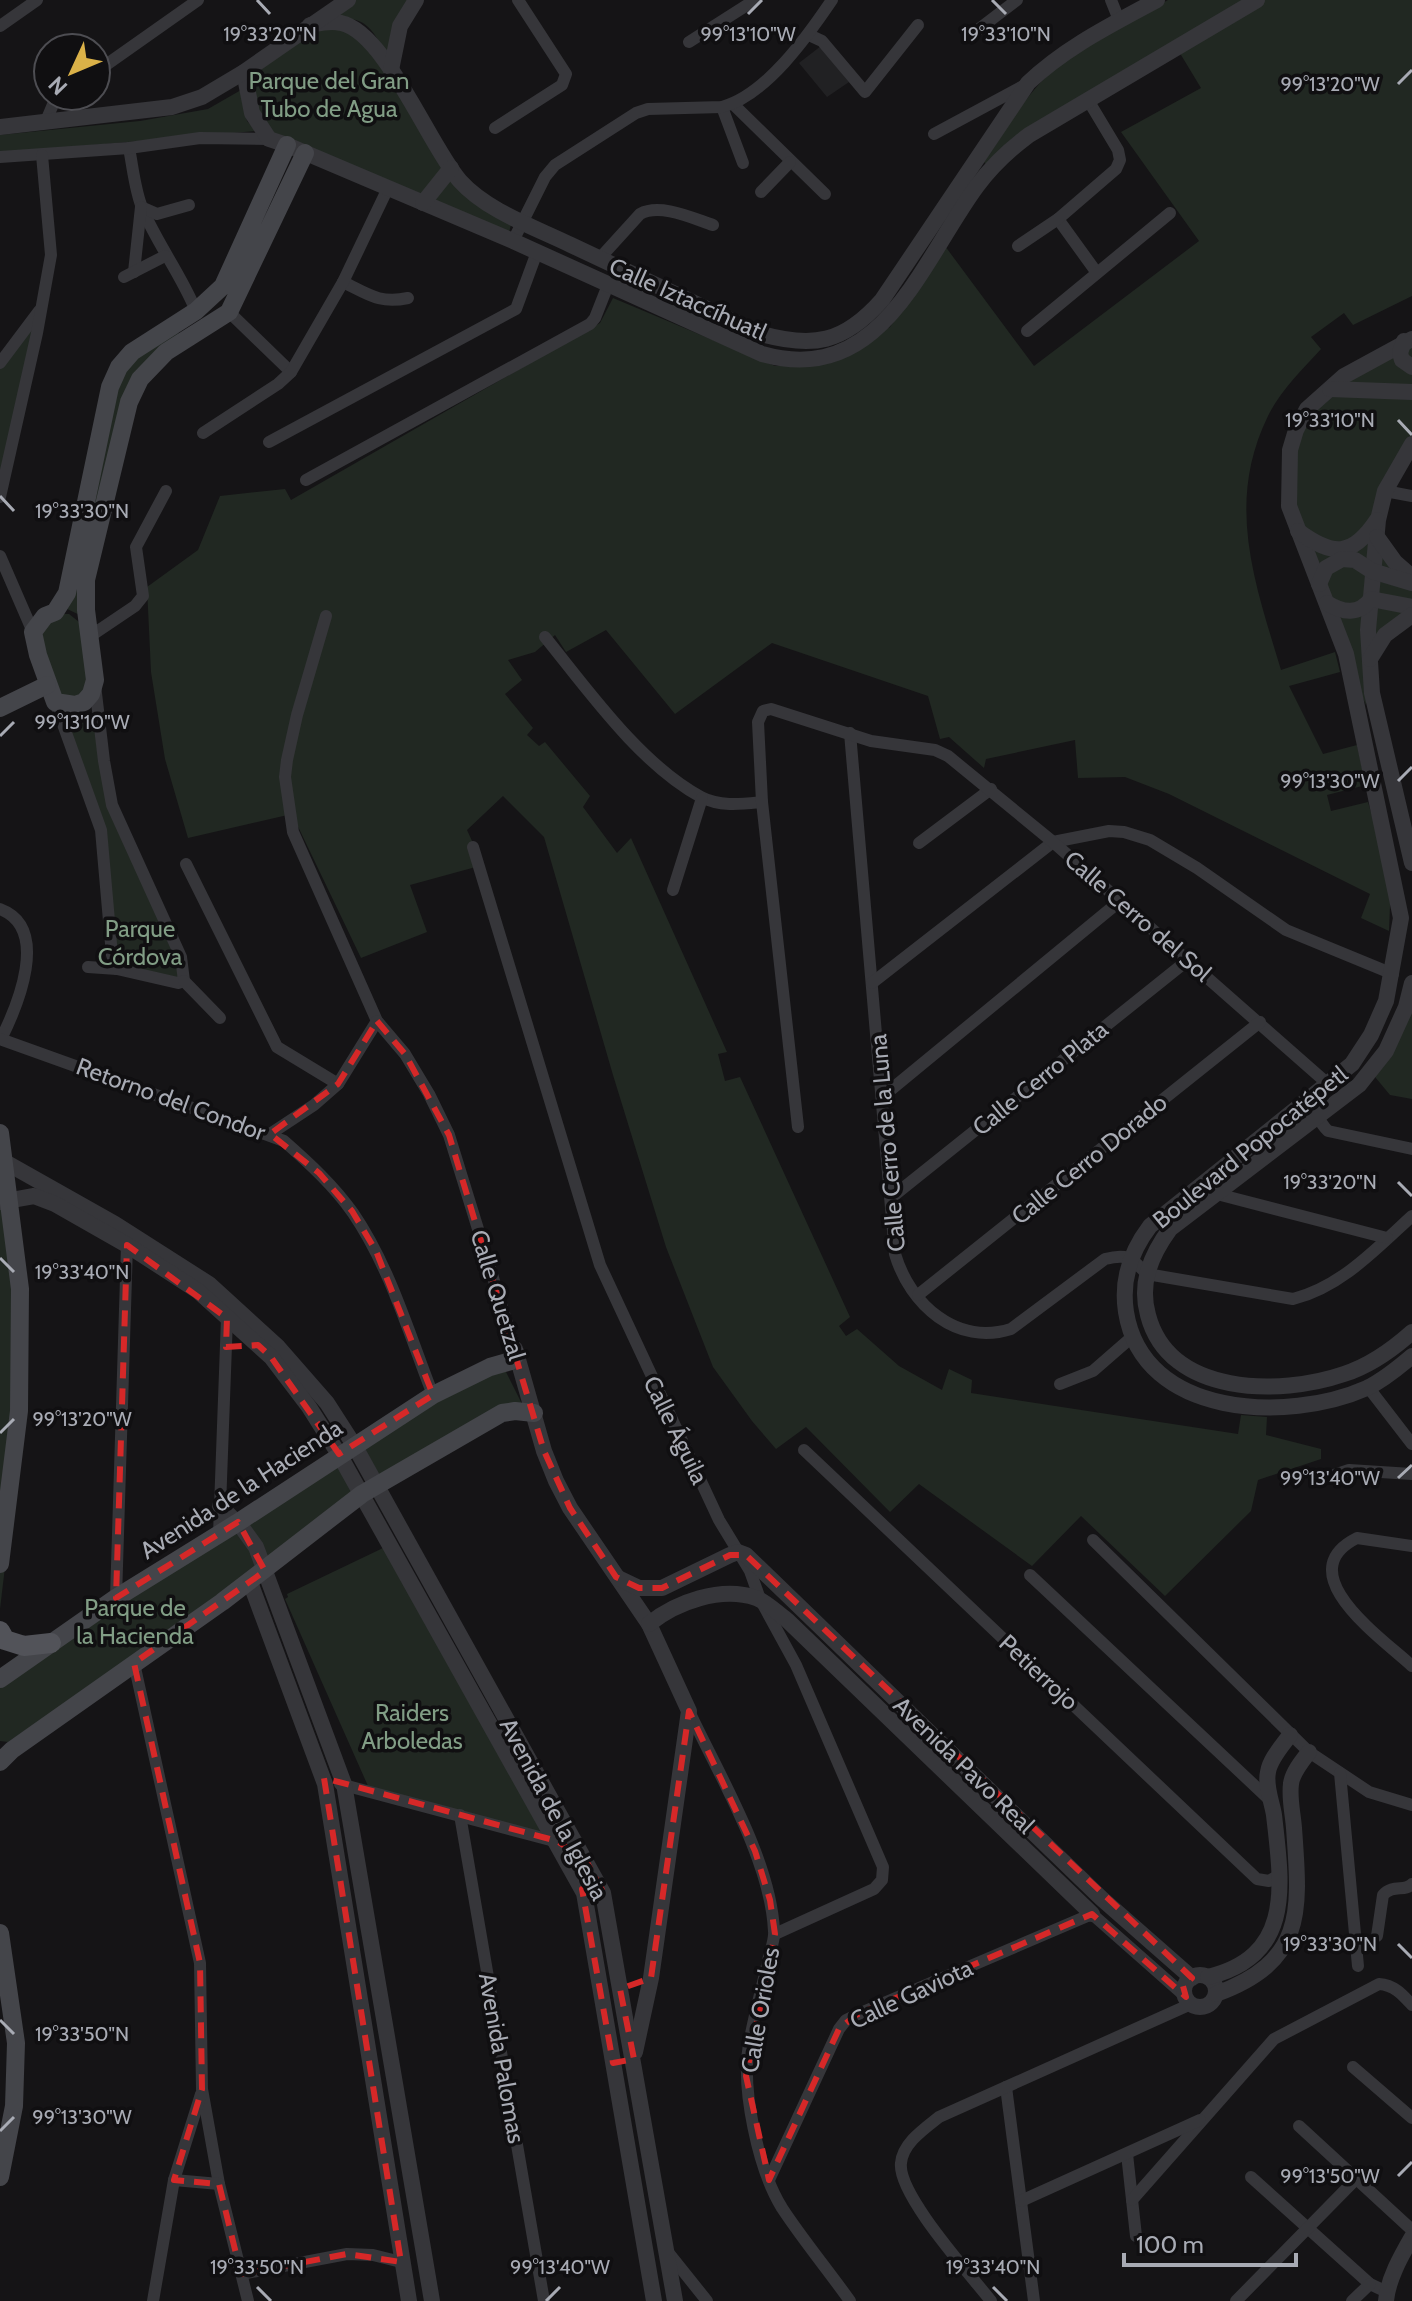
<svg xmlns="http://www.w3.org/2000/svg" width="1412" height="2301" viewBox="0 0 1412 2301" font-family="Cabin,sans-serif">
<rect width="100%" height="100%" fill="#151416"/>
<polygon fill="#212123" points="821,46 849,82 827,97 799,63"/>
<g fill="#212822">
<path d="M351 0H410L391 60C367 23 368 15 321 19Z"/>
<path d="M1168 0H1412V296L1353 325 1344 313 1311 337 1321 349C1303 369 1280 391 1268 416 1225 504 1255 583 1281 670L1335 652 1340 672 1289 686 1323 754 1357 745 1366 785 1327 795 1331 811 1368 802 1391 881 1389 931 1361 918 1370 894 1169 794 1125 777 1078 778 1075 740 986 759 984 768 949 737 940 739 928 696 772 643 675 714 606 630 566 652 555 635 535 652 508 660 522 680 505 694 533 728 527 735 539 746 545 742 590 796 583 807 617 853 631 838 727 1052 718 1054 725 1081 740 1077 850 1317 839 1326 846 1336 857 1329 899 1366 942 1390 949 1369 972 1380 971 1393 1238 1434 1241 1415 1267 1417 1266 1435 1321 1449V1459L1258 1480 1251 1511 1165 1596 1081 1516 1032 1566 919 1484 890 1512 806 1427 776 1449 752 1421 713 1367 666 1247 613 1075 544 837 503 796 467 830 483 865 410 885 427 932 361 958 292 814 188 838 165 759 151 672 147 587 198 550 220 496 285 489 291 500 600 323 613 298 775 366 834 362 890 327 945 246 1034 366 1199 241 1121 132 1201 88 1175 45 987 165 984 162C1001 138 1015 112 1034 90 1068 49 1123 25 1168 0Z"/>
<path d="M341 26 360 36 448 166 512 220 509 233 273 137C244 97 244 78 285 49 308 32 311 29 341 26Z"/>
<polygon points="241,90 247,121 256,131 0,153 0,135 140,121 208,109"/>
<polygon points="39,315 0,490 0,367"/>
<polygon points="176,329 181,338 144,368 84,617 65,608 117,385 134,358"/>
<polygon points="1412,339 1412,436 1378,523 1412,579 1412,614 1367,664 1366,705 1349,668 1297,529 1290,452 1308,410"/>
<polygon points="55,614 69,614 79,622 89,681 81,699 55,700 36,631"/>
<polygon points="80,711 97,715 111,806 172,941 183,980 118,968 102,830 65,723 72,714"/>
<polygon points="1412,1000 1412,1099 1390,1095 1366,1066"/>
<polygon points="0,1136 20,1289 7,1550 0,1609"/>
<polygon points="501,1370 506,1372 524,1408 378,1480 357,1446 433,1397"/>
<polygon points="340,1458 360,1494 265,1569 241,1523"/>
<polygon points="237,1525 263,1570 8,1742 0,1741 0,1682"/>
<polygon points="383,1548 552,1836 368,1786 285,1599 288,1597 287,1594"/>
</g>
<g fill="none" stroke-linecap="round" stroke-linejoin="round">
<g stroke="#36363a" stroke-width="12">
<polyline points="1111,0 1119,20"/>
<polyline points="0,26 37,0"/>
<polyline points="975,32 1017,0"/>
<polyline points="809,35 822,41 865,92 918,25"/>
<polyline points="689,42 755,0"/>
<polyline points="96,72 198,0"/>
<polyline points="733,104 825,194"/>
<polyline points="722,107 743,163"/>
<polyline points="46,121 54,102 63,96"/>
<polyline points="495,128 562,85 566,74 518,0"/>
<polyline points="934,134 1025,85"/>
<path d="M129 148C133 168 135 192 143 210 158 245 182 276 196 311"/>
<polyline points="0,157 129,148 200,138 269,139"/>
<polyline points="761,192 790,162"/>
<polyline points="141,207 157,214 189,205"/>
<polyline points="1058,219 1097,273"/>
<path d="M513 241 545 177 555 165 636 113 648 109 722 107C766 95 807 37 832 0"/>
<polyline points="1018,246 1058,219 1116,169 1120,160 1118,150 1088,100"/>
<path d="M600 258 640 214C660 203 692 218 713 225"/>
<polyline points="134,272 141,207"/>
<polyline points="124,277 165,256"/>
<path d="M343 282C368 294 379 304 408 298"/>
<polyline points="229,312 291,372"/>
<polyline points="1027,331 1170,213"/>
<polyline points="0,363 39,311"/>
<polyline points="203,433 278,384 291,372 343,282 388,188"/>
<polyline points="269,442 516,309 537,252"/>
<polyline points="306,480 590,324 595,318 608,285"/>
<polyline points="1385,491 1412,496"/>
<polyline points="0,497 37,333 51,255 42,155"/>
<polyline points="0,556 33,632"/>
<polyline points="326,616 297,715 287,760 285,777 293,832 377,1021 405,1054 429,1094 449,1135 515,1349"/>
<polyline points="89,637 135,606 143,596 136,547 166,491"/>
<path d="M545 637C588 690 640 764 701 797 720 807 742 804 762 802"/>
<polyline points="95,685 104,761 112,805 181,957 184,981"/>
<polyline points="55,702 101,830 112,955 117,969"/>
<path d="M850 733 895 1254C910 1305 957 1346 1011 1329L1105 1259C1128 1253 1131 1258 1147 1274L1293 1299C1341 1287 1377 1248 1412 1216"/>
<polyline points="919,843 991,789"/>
<polyline points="473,847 600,1265 719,1520 750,1571 760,1599 796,1665 883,1867 882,1880 874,1889 775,1934"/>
<polyline points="186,864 277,1047 338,1084"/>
<polyline points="673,890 702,798"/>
<path d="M0 909C51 928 17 1007 1 1039"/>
<polyline points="88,967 117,969 178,983 184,981"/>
<polyline points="184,981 220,1018"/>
<polyline points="872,983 1053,842 1109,831 1124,832 1150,840 1197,868 1286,930 1393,974"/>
<path d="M0 1039 284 1141C309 1163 334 1186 353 1213 390 1267 409 1334 433 1395"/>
<polyline points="882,1097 1120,901"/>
<path d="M1309 1101C1316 1111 1319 1123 1328 1131L1412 1149"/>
<polyline points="798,1127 762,802 758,722 763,711 771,709 871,741 935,750 948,756 1053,842 1328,1084"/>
<polyline points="270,1134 314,1105 338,1084 377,1021"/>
<polyline points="1217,1194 1387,1238"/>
<polyline points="892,1197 1188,960"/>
<polyline points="918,1295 1260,1022"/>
<polyline points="1060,1384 1093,1371 1132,1337"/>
<polyline points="1368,1387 1412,1444"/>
<polyline points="804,1450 1257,1879 1269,1881 1279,1875"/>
<polyline points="1334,1475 1349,1470 1412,1474"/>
<polyline points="219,1534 227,1318"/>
<polyline points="1093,1540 1309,1752 1369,1792 1412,1805"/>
<path d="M1412 1546 1357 1538C1287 1573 1383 1639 1412 1666"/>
<polyline points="1030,1575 1271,1801"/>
<polyline points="116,1598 127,1245"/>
<polyline points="134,1663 200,1963 202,2089 219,2184 248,2301"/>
<path d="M689 1711C719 1775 771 1861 774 1931 775 1940 770 1951 768 1961 762 1988 754 2016 749 2044 741 2088 758 2169 782 2208 803 2240 828 2270 850 2301"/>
<polyline points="1340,1773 1358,1966"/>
<polyline points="340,1784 558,1842"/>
<polyline points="460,1815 544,2301"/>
<path d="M1377 1936 1383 1895C1393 1884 1405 1892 1412 1884"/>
<polyline points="1353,2067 1412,2118"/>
<polyline points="1006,2087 1034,2301"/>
<polyline points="1299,2126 1412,2230"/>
<polyline points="1127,2154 1136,2236"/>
<polyline points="1251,2177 1370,2284 1387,2292"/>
<polyline points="174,2180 219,2184"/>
<polyline points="769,2180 839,2029 846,2020 856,2015 1092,1914 1186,1997"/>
<path d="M1132 2200 1274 2039 1379 1984C1394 1985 1402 1994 1412 2005"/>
<polyline points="1021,2201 1200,2120"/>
<polyline points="667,2251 707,2301"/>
<polyline points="241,2274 347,2254 373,2255 401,2262"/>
<polyline points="153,2301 174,2180 201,2094"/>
<path d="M991 2301C970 2274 897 2194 901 2163 903 2143 924 2129 939 2117L1191 2004"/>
<polyline points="1236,2301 1357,2178"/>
<polyline points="1352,2301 1370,2284"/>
</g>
<g stroke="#36363a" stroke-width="16">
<path d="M310 25C320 23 331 20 341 23 385 32 429 145 460 181 487 211 534 227 571 245 633 274 696 304 758 333 813 349 844 343 882 300L1028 83C1066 47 1111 25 1157 0"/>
<polyline points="391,70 400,26 416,0"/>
<path d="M244 72 252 113 269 139 287 145 513 241 762 354C881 388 921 262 977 186 992 166 1009 150 1029 135L1257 0"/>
<polyline points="0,127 172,107 202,97 244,72 348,0"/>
<polyline points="423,203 451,168"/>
<path d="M1412 339 1344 376 1307 409 1296 430 1290 450 1289 506 1346 654 1401 918 1386 1001 1371 1035 1352 1064 1150 1226C1131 1251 1121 1280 1126 1312 1143 1418 1288 1423 1367 1388 1383 1380 1398 1368 1412 1356"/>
<polyline points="1404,341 1400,353 1402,360 1412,367"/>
<polyline points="1330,389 1412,392"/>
<polyline points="1412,444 1385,491 1378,520 1368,630 1372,693 1412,863"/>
<path d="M1298 531C1332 556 1352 558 1377 520"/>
<polyline points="1377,537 1395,562 1412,577"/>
<polyline points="1319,584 1326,568 1342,559 1355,560 1372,571 1412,583"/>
<path d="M1327 603C1343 613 1359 615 1371 599L1412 607"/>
<polyline points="1370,659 1385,635 1412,615"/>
<path d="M1412 983 1406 1007 1386 1051 1359 1085 1170 1229C1151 1255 1139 1283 1148 1315 1169 1396 1280 1396 1344 1374 1369 1366 1393 1349 1412 1332"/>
<polyline points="5,1162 115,1224 209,1284 278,1347 327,1403 354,1445 603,1893 675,2301"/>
<polyline points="0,1202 34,1196 55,1204 127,1245 198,1291 271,1357 309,1407 340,1456 584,1893 654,2301"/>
<polyline points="515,1349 544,1451 556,1481 570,1508 649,1624 689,1711 651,1978 635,2052"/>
<polyline points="220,1506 243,1529 256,1547 344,1784 432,2301"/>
<polyline points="618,1578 639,1588 662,1588 730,1555 738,1552 746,1555 1101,1898 1192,1978"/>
<polyline points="250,1582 325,1784 409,2301"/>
<path d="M649 1624C676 1602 721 1586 756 1598 767 1602 777 1613 787 1620L1092 1914"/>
<circle cx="1200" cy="1991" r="16"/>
<path d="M1208 1977C1294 1956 1282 1886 1274 1815 1272 1802 1265 1786 1268 1772 1270 1759 1282 1746 1290 1735"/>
<path d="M1216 1994C1306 1961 1300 1911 1294 1828 1293 1814 1289 1798 1291 1784 1292 1773 1302 1761 1309 1752"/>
<path d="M1386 2301C1388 2279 1401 2256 1412 2237"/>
</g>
<g stroke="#44454a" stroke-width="18">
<polyline points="287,145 223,286 196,311 132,352 119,367 110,387 67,593 55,612 45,616 33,632 38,655 55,702 75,705 84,702 91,694 95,680 86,610 86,580 129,402 140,379 166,352 229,312 305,153"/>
<polyline points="0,708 47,685"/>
<polyline points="0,1133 20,1289 19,1411 0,1564"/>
<polyline points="0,1679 116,1598 237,1523 433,1395 490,1367 511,1361 516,1354"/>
<polyline points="0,1762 12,1750 222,1602 362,1494 502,1413 515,1411 534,1413"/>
<polyline points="0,1933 16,2043 14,2106 0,2177"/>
</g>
<polyline stroke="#525359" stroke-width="20" points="0,1631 5,1640 24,1646 51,1643"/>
</g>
<path fill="none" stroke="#d62828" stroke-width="6" stroke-dasharray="16 10" stroke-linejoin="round" d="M377 1021 405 1054 449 1135 544 1451 570 1508 616 1577 639 1588H662L730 1555H746L1192 1978 1183 1986 1186 1997 1092 1914 856 2015 839 2029 769 2180 746 2076 775 1934 770 1900 755 1851 689 1711 651 1978 620 1989 634 2059 613 2063 582 1889 602 1890 585 1859 557 1841 324 1778 401 2262 347 2254 241 2274 219 2184 174 2180 202 2089 200 1963 134 1663 265 1571 238 1522 116 1598 127 1245 227 1318 226 1347 258 1345 271 1357 339 1454 433 1395 376 1251 352 1211 319 1173 270 1134 338 1084Z"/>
<path fill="none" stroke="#a8abb4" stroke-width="3" d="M257 0 270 14M992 0 1006 14M748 14 762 0M1398 84 1412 70M1398 420 1412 435M0 496 14 511M0 736 14 722M1398 781 1412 767M1398 1182 1412 1196M0 1258 14 1272M0 1433 14 1419M1398 1478 1412 1465M1398 1944 1412 1958M0 2020 14 2034M0 2131 14 2117M1398 2176 1412 2162M257 2287 271 2301M993 2287 1007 2301M546 2301 560 2287"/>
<g text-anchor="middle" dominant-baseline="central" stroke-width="7" stroke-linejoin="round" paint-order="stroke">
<g font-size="24" fill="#819d85" stroke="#100f11">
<text x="329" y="80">Parque del Gran<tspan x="329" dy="28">Tubo de Agua</tspan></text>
<text x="140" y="928">Parque<tspan x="140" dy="28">Córdova</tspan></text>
<text x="135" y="1607">Parque de<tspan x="135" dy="28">la Hacienda</tspan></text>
<text x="412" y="1712">Raiders<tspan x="412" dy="28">Arboledas</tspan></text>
</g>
<g font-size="24" fill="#a8abb4" stroke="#100f11">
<text transform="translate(688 299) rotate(24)">Calle Iztaccíhuatl</text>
<text transform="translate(1138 916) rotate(41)">Calle Cerro del Sol</text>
<text transform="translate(1040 1078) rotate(-39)">Calle Cerro Plata</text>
<text transform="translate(171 1099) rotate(20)">Retorno del Condor</text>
<text transform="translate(887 1143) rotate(-95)">Calle Cerro de la Luna</text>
<text transform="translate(1250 1147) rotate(-39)">Boulevard Popocatépetl</text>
<text transform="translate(1089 1159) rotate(-39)">Calle Cerro Dorado</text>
<text transform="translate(498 1295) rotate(73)">Calle Quetzal</text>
<text transform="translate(676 1430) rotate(64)">Calle Águila</text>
<text transform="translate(241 1489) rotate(-33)">Avenida de la Hacienda</text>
<text transform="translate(1039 1672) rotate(43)">Petierrojo</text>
<text transform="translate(964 1765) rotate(44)">Avenida Pavo Real</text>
<text transform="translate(554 1809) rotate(62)">Avenida de la Iglesia</text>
<text transform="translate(911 1994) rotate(-25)">Calle Gaviota</text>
<text transform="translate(760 2010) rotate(-80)">Calle Orioles</text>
<text transform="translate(502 2058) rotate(80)">Avenida Palomas</text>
</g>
</g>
<g font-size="20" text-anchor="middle" fill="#a8abb4" stroke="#100f11" stroke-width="7" stroke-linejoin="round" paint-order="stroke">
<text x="748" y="41">99°13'10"W</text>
<text x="270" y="41">19°33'20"N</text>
<text x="1006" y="41">19°33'10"N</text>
<text x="1330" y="91">99°13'20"W</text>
<text x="1330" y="427">19°33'10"N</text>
<text x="82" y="518">19°33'30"N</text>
<text x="82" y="729">99°13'10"W</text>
<text x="1330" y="788">99°13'30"W</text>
<text x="1330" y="1189">19°33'20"N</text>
<text x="82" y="1279">19°33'40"N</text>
<text x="82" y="1426">99°13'20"W</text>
<text x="1330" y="1485">99°13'40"W</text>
<text x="1330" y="1951">19°33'30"N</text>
<text x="82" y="2041">19°33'50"N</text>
<text x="82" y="2124">99°13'30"W</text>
<text x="1330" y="2183">99°13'50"W</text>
<text x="257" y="2274">19°33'50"N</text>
<text x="993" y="2274">19°33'40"N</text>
<text x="560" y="2274">99°13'40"W</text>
</g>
<g transform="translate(72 72) rotate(226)"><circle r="38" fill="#100f11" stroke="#4d4d52" stroke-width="2"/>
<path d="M0-6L14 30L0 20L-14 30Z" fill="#dab148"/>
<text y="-12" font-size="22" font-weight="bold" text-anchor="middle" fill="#a8abb4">N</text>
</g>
<path d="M1124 2253v12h172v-12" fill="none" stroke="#a8abb4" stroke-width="4"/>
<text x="1136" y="2253" font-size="24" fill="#a8abb4" stroke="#100f11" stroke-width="6" paint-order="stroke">100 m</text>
</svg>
